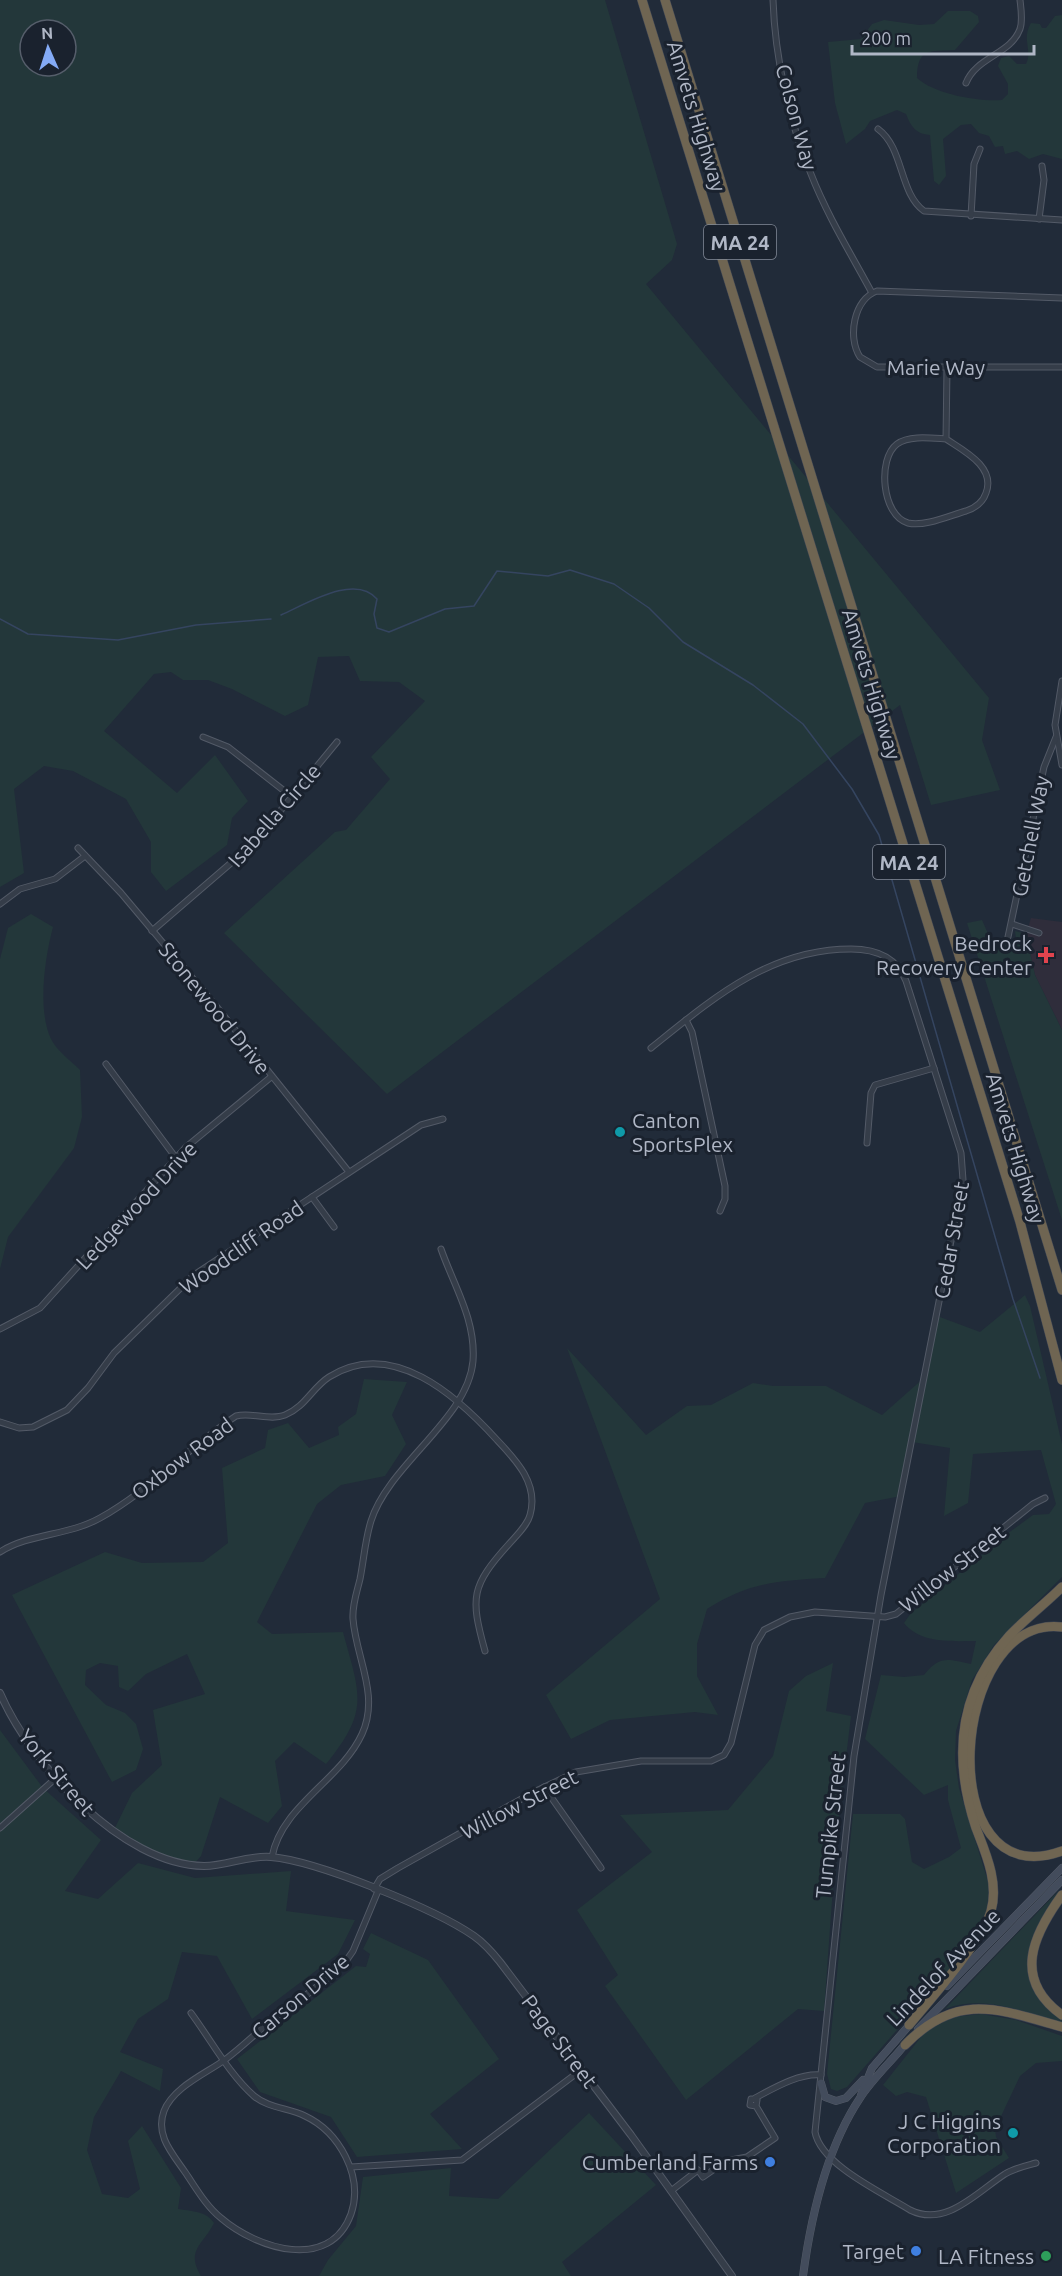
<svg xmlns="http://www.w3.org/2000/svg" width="1062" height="2276" viewBox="0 0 1062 2276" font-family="Ubuntu,sans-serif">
<rect width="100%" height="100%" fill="#212b39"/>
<polygon fill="#2f2d3b" points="1031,918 1062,922 1062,1030 1035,975 1026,934"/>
<g fill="#23373a" fill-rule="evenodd">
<path d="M0 0H605L677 244 672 260 646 284 989 698 982 740 1000 790 931 805 900 705 387 1094 224 933 335 832 346 830 390 779 371 757 425 701 399 682 360 681 349 656 318 657 308 705 285 716 232 689 208 680H183L171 672 154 674 104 731 177 793 215 755 248 801 232 818 227 845 166 891 151 872V842L126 799 73 771 44 766 14 789 24 873 0 887ZM30 30H66V66H30Z"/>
<path d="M948 11H970L978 16 979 22 955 50C932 52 917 46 917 78 934 94 979 102 1002 100L1008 94V84L998 66 1001 58 1009 56 1017 64H1026C1033 50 1021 40 1031 23L1040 24 1042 28H1046L1055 16 1062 15V159L1043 154 1029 159 1017 151 1005 154 1003 146 995 147 989 136 979 133 971 124 961 125 943 139 946 176 939 185 934 181 930 135C916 134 911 127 906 114L897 110 870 121 865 129 846 144 835 103 828 42 861 39 872 24 884 20 919 25 934 24Z"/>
<path d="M31 914 53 927C45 957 37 1009 51 1039 56 1050 71 1061 80 1070L82 1117 74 1148 8 1237 0 1269V959L8 928Z"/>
<polygon points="982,920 993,945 1017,946 1015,931 1026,934 1035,975 1062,1030 1062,1220 967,923"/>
<path d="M1025 1295 1030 1306 1062 1444V1577L994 1645 972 1680 956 1731 955 1760 959 1788 990 1888 986 1913 945 1975 847 2087 837 2091 831 2089 827 2074 853 1814H900L905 1819 912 1862 924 1869 949 1857 961 1848 948 1800V1785L924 1795 865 1739 881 1675 904 1677 924 1675C940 1655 947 1659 971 1664L976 1641C952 1641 921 1644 904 1623L911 1613 1007 1534 1033 1515 1049 1514 1056 1504 1041 1450 973 1454 968 1503 944 1516 950 1448 912 1442 901 1496 865 1503 825 1578C777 1581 749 1582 707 1609L697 1644V1676L718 1715 695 1712 610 1720 571 1739 546 1695 660 1599 567 1348 646 1435 687 1406 711 1405 753 1383 773 1386H826L882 1415 925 1377 937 1316 980 1332Z"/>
<path d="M364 1379 407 1382 392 1415 406 1444 385 1476 341 1485 317 1504 257 1622 272 1634 343 1632C360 1695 370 1710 326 1764L294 1742 275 1761 282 1806 268 1823 220 1797 201 1856 193 1865 165 1858 113 1832 132 1793 162 1765 153 1710 205 1694 187 1654 146 1674 128 1691 119 1687 118 1666 100 1663 86 1670 85 1685 106 1705 125 1713 136 1724 143 1749 136 1770 112 1782 12 1595 105 1552 142 1563 203 1562 228 1543 222 1468 265 1448 268 1430 288 1423 309 1448 339 1435 338 1427 356 1414Z"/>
<polygon points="833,1663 826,1711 851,1716 837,1832 824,2011 798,2009 686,2100 605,1986 618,1975 577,1910 652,1852 620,1815 728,1810 773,1756 789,1691 806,1676"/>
<path d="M0 1730 43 1788 101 1840 65 1891 98 1899 138 1863 195 1878 291 1871 286 1911 355 1920 338 1954 252 2019 217 1956 182 1952 168 1999 138 2019 120 2052 163 2069 160 2091 121 2071 94 2117 87 2150 102 2194 128 2198 140 2189 128 2141 142 2126 181 2188 178 2209C190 2211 207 2211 214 2223 204 2244 185 2250 201 2276H0Z"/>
<path d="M1060 1889C1029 1933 1007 1982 1062 2019V2024C1024 2012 985 1994 945 2009Z"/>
<polygon points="371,1933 428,1960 499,2059 430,2114 462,2149 357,2157 331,2117 260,2092 237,2059 356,1966 366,1967 370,1954 363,1949"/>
<polygon points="981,2014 1016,2020 1062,2036 1062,2061 1036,2063 1020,2076 995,2129 996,2137 1009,2158 956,2193 926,2097 907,2092 896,2096 883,2085 925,2032 952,2017"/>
<polygon points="589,2113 656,2185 562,2262 571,2276 319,2276 328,2260 356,2226 363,2177 451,2168 449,2196 498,2199"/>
</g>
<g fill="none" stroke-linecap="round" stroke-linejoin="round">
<g stroke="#354560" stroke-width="1.5">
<path d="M281 615C306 604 355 573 377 599L374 614 377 628 389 632 445 609 474 606 497 571 548 576 570 570 614 584 649 608 683 642 753 685 803 724 852 789 879 835 1013 1299 1040 1378"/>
<polyline points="0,619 28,634 118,640 196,625 271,619"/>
</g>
<defs>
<g id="minor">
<path d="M773 0C775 58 789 121 811 174 827 215 851 254 872 293"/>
<path d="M966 83C976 57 1011 54 1020 29 1023 20 1021 9 1020 0"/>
<path d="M878 129C904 148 899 193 924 211L1062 220"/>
<polyline points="971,216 974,164 980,149"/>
<polyline points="1039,219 1044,180 1042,166"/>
<path d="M1062 298 877 291C854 299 847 337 860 357L877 367H1062"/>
<path d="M946 439C931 438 909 435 897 444 877 459 882 516 908 523 925 527 951 515 966 511 975 508 983 502 986 493 996 467 964 451 946 439L947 368"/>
<polyline points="1062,681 1055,725 1062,765"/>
<polyline points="203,737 228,747 292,797"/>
<polyline points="78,848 121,893 216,1006 349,1172"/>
<polyline points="0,904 20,889 55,879 85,856"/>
<polyline points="1012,924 1039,933"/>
<polyline points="152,931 253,844 337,742"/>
<polyline points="1008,937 1044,767 1056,737"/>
<polyline points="686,1020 692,1032 725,1186 725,1199 720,1211"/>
<path d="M651 1048C712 999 769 949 851 949 876 949 897 958 906 981L961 1153 963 1180 881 1595 854 1756 815 2132C821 2165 883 2193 910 2210 946 2228 977 2192 1005 2174 1015 2168 1025 2166 1036 2163"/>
<polyline points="106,1064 176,1158"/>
<polyline points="867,1143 871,1093 875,1085 934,1068"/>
<polyline points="312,1197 334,1227"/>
<polyline points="0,1329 40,1308 185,1148 271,1077"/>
<polyline points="0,1422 19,1428 33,1427 67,1410 88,1388 114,1353 194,1275 421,1125 443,1119"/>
<path d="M0 1552C30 1533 68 1536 100 1518 149 1491 189 1447 236 1416 252 1412 270 1421 285 1415 305 1407 312 1388 329 1377 392 1337 457 1396 497 1440 516 1460 539 1484 530 1515 527 1526 516 1536 509 1544 471 1586 470 1597 485 1651"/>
<polyline points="544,1787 601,1868"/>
<polyline points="0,1828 57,1777"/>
<path d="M272 1857C281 1806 341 1780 362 1734 380 1695 356 1658 353 1619 352 1605 357 1592 360 1579 364 1559 365 1540 371 1521 389 1464 468 1419 473 1361 476 1320 454 1286 441 1249"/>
<polyline points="374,1889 380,1879 398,1868 532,1793 576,1772 641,1761 711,1761 724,1755 731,1743 755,1645 764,1630 790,1617 815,1612 885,1617 896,1614 1033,1504 1045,1498"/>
<path d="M191 2013C211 2040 229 2074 254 2096 268 2108 289 2108 305 2116 339 2132 364 2176 351 2214 330 2272 257 2249 221 2218 206 2206 196 2188 185 2172 172 2153 155 2135 164 2111 173 2087 207 2073 226 2059 242 2047 256 2033 271 2021 296 2002 324 1984 346 1961L353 1951 378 1891"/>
<path d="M755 2098C774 2088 799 2073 821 2075"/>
<polyline points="351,2167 462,2160 581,2070"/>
<polyline points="671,2191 698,2170 703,2177 726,2161 747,2157 775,2138 756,2106 750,2105 751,2099 757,2100 756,2106"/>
</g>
<path id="tertiary" d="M0 1693C30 1763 122 1865 204 1866 227 1866 247 1855 271 1857 317 1861 435 1909 474 1936 484 1943 492 1952 500 1962L631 2135 732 2276"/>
<g id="secondary">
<polyline points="947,1986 1062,1868"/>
<polyline points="918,2029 1062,1880"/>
<polyline points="821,2083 825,2097 836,2101 846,2098 863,2080"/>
<polyline points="861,2095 872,2068 912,2022"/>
<path d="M803 2276C811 2216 826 2149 860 2098 873 2078 892 2061 907 2042"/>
</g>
<g id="motorway">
<polyline points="642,0 1020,1222 1062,1380"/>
<polyline points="665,0 1062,1290"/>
<path d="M1062 1627C949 1613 930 1899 1062 1851"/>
<path d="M1062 1895C1033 1935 1012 1979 1062 2015"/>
<path d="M909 2025C929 2001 983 1940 991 1911 999 1883 986 1854 976 1828 953 1759 958 1692 1009 1636 1025 1619 1045 1604 1062 1587"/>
<path d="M905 2045C957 1991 998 2009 1062 2027"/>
</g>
</defs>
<use href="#minor" stroke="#535a67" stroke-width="7"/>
<use href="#tertiary" stroke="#535a67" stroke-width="8"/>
<use href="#secondary" stroke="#535a67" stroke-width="8"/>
<use href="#motorway" stroke="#404754" stroke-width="10"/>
<use href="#minor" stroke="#353d49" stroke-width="5"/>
<use href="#tertiary" stroke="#353d49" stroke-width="6"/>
<use href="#secondary" stroke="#434c5c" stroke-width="7"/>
<use href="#motorway" stroke="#6f6552" stroke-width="9"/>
</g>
<path fill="#e0444e" stroke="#1a222e" stroke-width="2" d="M1043 946h6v6h6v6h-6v6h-6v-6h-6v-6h6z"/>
<g fill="#0f9aa8" stroke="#1a222e" stroke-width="2">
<circle cx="620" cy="1132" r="6"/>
<circle cx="1013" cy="2133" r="6"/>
</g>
<g fill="#3f7fe0" stroke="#1a222e" stroke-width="2">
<circle cx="770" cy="2162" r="6"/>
<circle cx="916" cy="2251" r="6"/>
</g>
<circle fill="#2e9e5b" stroke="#1a222e" stroke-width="2" cx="1046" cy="2256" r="6"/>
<g text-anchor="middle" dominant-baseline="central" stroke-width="6" stroke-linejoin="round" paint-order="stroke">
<g fill="#1a222e" stroke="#838a98" stroke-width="1.5">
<rect x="704" y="225" width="72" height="34" rx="4.5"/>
<rect x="873" y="845" width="72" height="34" rx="4.5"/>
</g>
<g font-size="20" font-weight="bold" fill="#b0b7c6">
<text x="740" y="242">MA 24</text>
<text x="909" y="862">MA 24</text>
</g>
<g font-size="21" fill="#b0b7c6" stroke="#1a222e">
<text transform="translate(697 116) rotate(73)">Amvets Highway</text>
<text transform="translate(797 117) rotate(75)">Colson Way</text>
<text x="936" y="367">Marie Way</text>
<text transform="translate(872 684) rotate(73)">Amvets Highway</text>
<text transform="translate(274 815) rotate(-49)">Isabella Circle</text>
<text transform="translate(1030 836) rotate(-79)">Getchell Way</text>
<text transform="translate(215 1008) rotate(51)">Stonewood Drive</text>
<text transform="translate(1016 1148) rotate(73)">Amvets Highway</text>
<text transform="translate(136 1205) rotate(-47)">Ledgewood Drive</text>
<text transform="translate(951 1240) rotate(-80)">Cedar Street</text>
<text transform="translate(241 1247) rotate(-35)">Woodcliff Road</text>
<text transform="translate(182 1458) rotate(-37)">Oxbow Road</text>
<text transform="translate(952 1568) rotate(-38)">Willow Street</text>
<text transform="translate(57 1772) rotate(50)">York Street</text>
<text transform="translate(519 1804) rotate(-27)">Willow Street</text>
<text transform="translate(830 1826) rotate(-84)">Turnpike Street</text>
<text transform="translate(943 1967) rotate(-46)">Lindelof Avenue</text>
<text transform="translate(300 1996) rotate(-40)">Carson Drive</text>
<text transform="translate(560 2041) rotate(53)">Page Street</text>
</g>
<g font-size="21" fill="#b0b7c6" stroke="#1a222e" text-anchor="end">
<text x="1032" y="943">Bedrock<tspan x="1032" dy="24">Recovery Center</tspan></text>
<text x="632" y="1120" text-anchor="start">Canton<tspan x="632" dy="24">SportsPlex</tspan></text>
<text x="1001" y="2121">J C Higgins<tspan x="1001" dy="24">Corporation</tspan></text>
<text x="758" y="2162">Cumberland Farms</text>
<text x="904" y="2251">Target</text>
<text x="1034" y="2256">LA Fitness</text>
</g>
</g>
<g transform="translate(48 48) rotate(357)"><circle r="28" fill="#1a222e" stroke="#565e6b" stroke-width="1.5"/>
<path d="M0-4.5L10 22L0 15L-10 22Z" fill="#84abf6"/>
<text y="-9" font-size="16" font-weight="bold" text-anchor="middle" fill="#b0b7c6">N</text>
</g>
<path d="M852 45v9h182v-9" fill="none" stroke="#b0b7c6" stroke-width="3"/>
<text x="861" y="45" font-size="18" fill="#b0b7c6" stroke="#1a222e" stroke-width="4.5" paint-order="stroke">200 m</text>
</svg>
